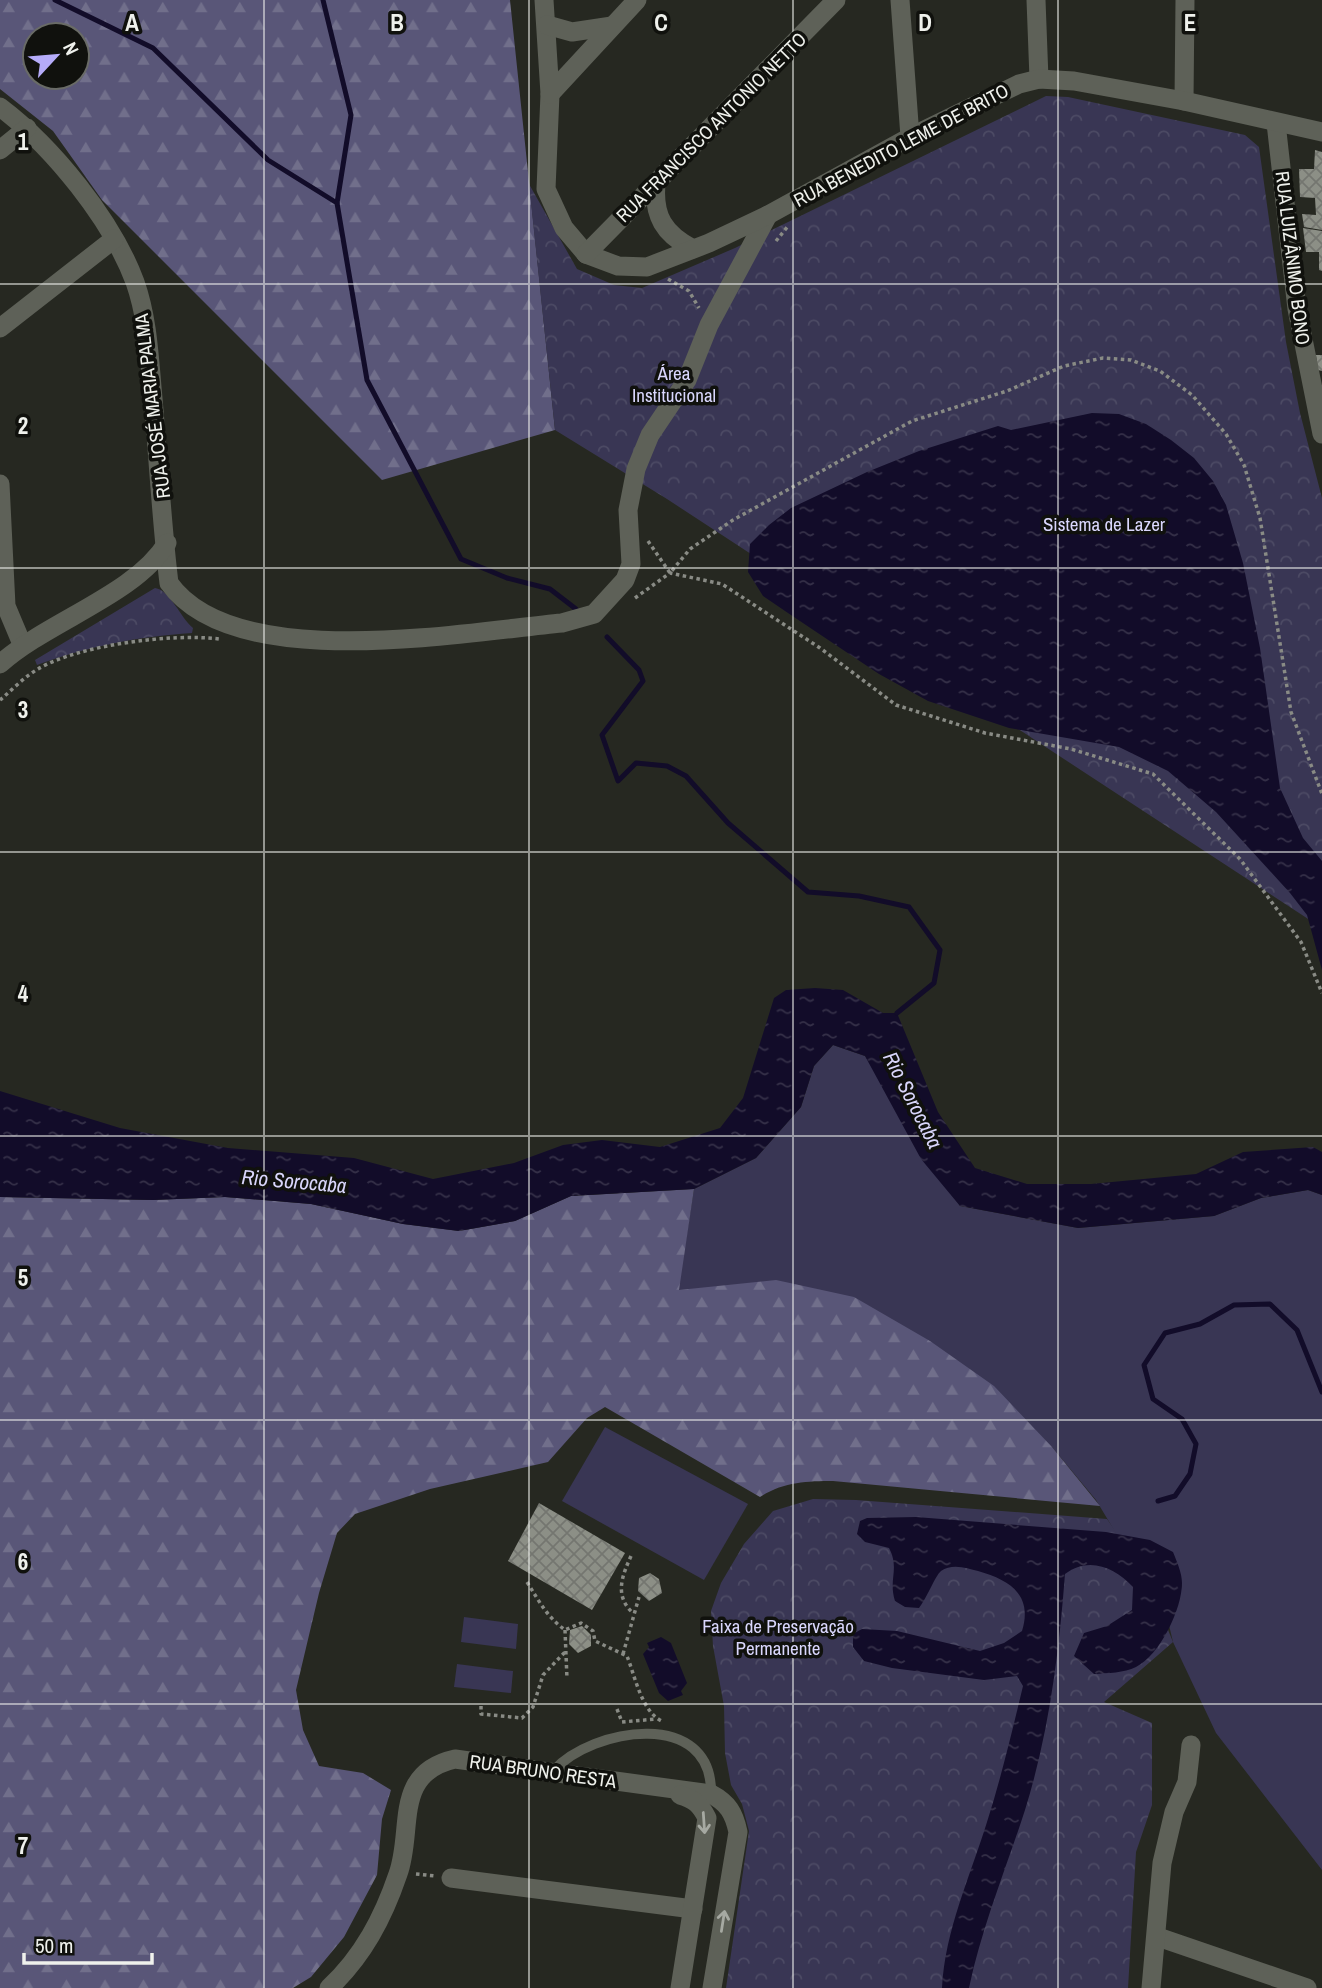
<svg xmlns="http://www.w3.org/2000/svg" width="1322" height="1988" viewBox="0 0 1322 1988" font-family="'Archivo Narrow',sans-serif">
<defs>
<pattern id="forest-firs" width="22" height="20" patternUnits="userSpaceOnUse" patternTransform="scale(1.75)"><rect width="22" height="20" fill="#595678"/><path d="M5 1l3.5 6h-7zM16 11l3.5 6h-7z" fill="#716f8b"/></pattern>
<pattern id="park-crowns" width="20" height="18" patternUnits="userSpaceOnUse" patternTransform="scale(1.75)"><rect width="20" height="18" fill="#393654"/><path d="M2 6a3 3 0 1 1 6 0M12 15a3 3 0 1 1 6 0" fill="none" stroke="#4c4a64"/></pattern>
<pattern id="water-ripples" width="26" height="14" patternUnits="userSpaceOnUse" patternTransform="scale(1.75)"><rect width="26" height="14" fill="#120c29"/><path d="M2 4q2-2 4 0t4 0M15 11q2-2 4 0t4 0" fill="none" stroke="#353048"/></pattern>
<pattern id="building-cross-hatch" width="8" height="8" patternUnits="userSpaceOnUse" patternTransform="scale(1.75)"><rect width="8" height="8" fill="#8c8f86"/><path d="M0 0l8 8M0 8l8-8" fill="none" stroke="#747670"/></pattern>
</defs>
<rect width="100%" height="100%" fill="#262821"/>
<g fill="#393654">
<polygon points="833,1045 865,1056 960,1206 1078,1228 1214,1216 1261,1198 1308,1190 1322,1195 1322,1870 1216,1733 1173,1642 1169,1625 1182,1585 1117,1535 1096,1500 1052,1447 678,1290 694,1189 756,1158 801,1107 814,1066"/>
<polygon points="605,1427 748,1504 704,1580 562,1501"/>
<polygon points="464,1617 518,1624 516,1649 461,1642"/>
<polygon points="457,1664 513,1671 511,1693 454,1687"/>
</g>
<g fill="url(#forest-firs)" fill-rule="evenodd">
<path d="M0 0H510L555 430 382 480 102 200 53 131 0 89ZM35 35H77V77H35Z"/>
<path d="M694 1189 679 1290 776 1280 854 1297 930 1341 994 1386 1052 1447 1100 1506 833 1481C807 1481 783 1482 760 1497L605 1407 587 1418 548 1462 430 1489 355 1514 337 1533 319 1593 296 1690 303 1730 319 1766 363 1773 391 1790 382 1819 377 1875 344 1937 311 1977 293 1988H0V1197L153 1200 225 1197 311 1204 403 1224 459 1231 515 1221 571 1196Z"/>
</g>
<g fill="url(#park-crowns)">
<polygon points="1046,96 1068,97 1245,135 1259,147 1286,342 1300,413 1322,498 1322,928 667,499 555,430 529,184 577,269 614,285 642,288 735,248"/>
<path d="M155 588C170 590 180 617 193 628L192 633C136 637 90 646 37 665L35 660Z"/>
<polygon points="813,1499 856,1500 1107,1519 1145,1574 1173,1642 1104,1702 1152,1723 1152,1805 1136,1852 1128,1988 726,1988 749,1831 742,1804 731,1785 725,1753 724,1706 713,1646 711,1611 721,1583 744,1544 773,1511"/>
</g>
<g fill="url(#water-ripples)">
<polygon points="1092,413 1119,414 1146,424 1171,440 1194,458 1213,481 1226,505 1243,563 1260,648 1280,788 1303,838 1322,861 1322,970 1307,915 1290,893 1216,812 1168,771 1119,747 1009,728 928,701 879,674 785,611 763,596 748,572 750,544 769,525 791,508 867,472 919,451 998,426 1011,430"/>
<polygon points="815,988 843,990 883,1013 897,1013 938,1112 975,1168 1027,1184 1091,1184 1196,1174 1243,1152 1313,1147 1322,1152 1322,1195 1308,1190 1261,1198 1214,1216 1078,1228 960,1206 921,1159 865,1056 833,1045 814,1066 801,1107 756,1158 694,1189 571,1196 515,1221 459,1231 403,1224 311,1204 225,1197 153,1200 0,1197 0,1091 120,1128 228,1148 354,1158 433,1179 514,1163 563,1145 602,1140 660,1147 720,1128 743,1098 774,998 786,990"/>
<path d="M916 1517 1106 1532 1150 1540 1173 1552C1177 1562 1182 1573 1182 1583 1182 1609 1160 1655 1136 1667 1124 1673 1108 1673 1094 1674L1074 1656 1084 1633 1107 1626 1132 1610 1133 1587C1115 1567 1088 1556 1065 1574 1059 1653 1049 1733 1025 1810 1006 1869 982 1926 969 1988H942C945 1930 970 1877 987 1822 1001 1778 1012 1732 1023 1686L1017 1676 984 1680 892 1668 864 1661 853 1647V1634L862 1629 897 1631 980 1651 1004 1643 1022 1631C1033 1595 1010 1580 978 1571 967 1568 952 1563 941 1571 935 1576 927 1598 919 1608L905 1607 895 1601C888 1579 900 1569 889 1548L865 1542 857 1534 860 1521 867 1518Z"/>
<polygon points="661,1637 671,1643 687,1683 681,1691 683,1695 668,1701 659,1693 643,1654 649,1647 647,1643"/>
</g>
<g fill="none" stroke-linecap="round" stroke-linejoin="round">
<g stroke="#120c29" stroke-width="5">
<polyline points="55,0 153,48 268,160 337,203 367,380 461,559 507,578 550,589 576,609"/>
<polyline points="323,0 351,115 337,203"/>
<polyline points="607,637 639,670 643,681 602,735 618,781 636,763 667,766 686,776 728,823 808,892 859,896 909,907 940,950 934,983 897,1013"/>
<polyline points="1158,1501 1175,1496 1190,1474 1196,1444 1182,1419 1153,1399 1144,1365 1165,1333 1200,1324 1234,1305 1270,1304 1297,1330 1322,1392"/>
</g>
</g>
<g fill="url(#building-cross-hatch)">
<polygon points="1315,150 1322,152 1322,230 1304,227 1302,214 1316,215 1315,198 1300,197 1299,169 1314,169"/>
<polygon points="1303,228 1322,231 1322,271 1319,270 1319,252 1306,252"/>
<polygon points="1316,355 1322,355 1322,371 1318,370"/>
<polygon points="539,1503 625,1553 592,1610 508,1561"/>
<polygon points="650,1573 659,1579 662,1593 649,1601 638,1591 639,1578"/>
<polygon points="582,1626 591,1635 591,1646 578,1653 569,1644 570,1630"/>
</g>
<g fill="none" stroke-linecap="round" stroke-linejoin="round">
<g stroke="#898b85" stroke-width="3.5" stroke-dasharray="3.5 3.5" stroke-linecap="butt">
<polyline points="776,241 788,226"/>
<polyline points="668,279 689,291 699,308"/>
<polyline points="648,541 670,573 690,549 733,520 912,421 1007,391 1064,366 1103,358 1131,360 1160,371 1192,395 1226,434 1244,465 1260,518 1291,712 1322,794"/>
<polyline points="635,598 670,573 722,584 820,648 896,705 985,733 1071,749 1153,774 1240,859 1301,942 1322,993"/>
<path d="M0 700C12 690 24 677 38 669 78 645 172 633 219 639"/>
<path d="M631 1556C622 1576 614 1596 633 1613"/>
<path d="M527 1582C539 1601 547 1617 565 1630L581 1623 593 1631 595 1641 627 1656C635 1676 642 1714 664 1722"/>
<polyline points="565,1630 567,1679"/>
<polyline points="623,1654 639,1597"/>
<polyline points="481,1706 481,1714 522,1718 533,1707 543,1675 567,1650"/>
<polyline points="617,1709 622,1722 656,1719"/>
<polyline points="416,1874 436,1876"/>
</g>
<path stroke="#5e6158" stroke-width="10" d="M553 1771C593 1727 713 1708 711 1794"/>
<g stroke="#5e6158" stroke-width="19">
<polyline points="544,0 550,94 546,189 564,228 586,254"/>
<polyline points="900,0 910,137"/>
<polyline points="1036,0 1039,79"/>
<polyline points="547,25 572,32 612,26"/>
<polyline points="550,94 637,0"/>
<polyline points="1184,101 1185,0"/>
<path d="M0 107C53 147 112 220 135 282 147 316 149 352 152 387 158 452 161 518 169 583 234 675 464 632 562 623L594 614 625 580 631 564 628 510 636 469 650 435 687 380 709 325 768 215"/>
<polyline points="1276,123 1297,309 1322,434"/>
<polyline points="0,150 27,128"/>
<path d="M656 184C653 216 664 234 693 249"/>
<polyline points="586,254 618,266 647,267 709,243 768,215 910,137 1019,84 1039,79 1074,81 1184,101 1322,132"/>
<polyline points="586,254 836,0"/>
<polyline points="0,328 114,239"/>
<polyline points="0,484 6,606 22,644"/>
<path d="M0 664C48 621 135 595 167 543"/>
<polyline points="451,1878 693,1909"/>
<polyline points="1158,1937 1307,1988"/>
<path d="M329 1988C363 1956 383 1918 398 1874 414 1830 392 1773 455 1759L711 1794C728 1803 734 1813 738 1832L712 1988"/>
<path d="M680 1988 707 1818C700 1804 694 1799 680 1795"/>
<polyline points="1151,1988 1162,1863 1174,1812 1187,1782 1191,1745"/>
</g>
</g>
<defs><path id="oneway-shaft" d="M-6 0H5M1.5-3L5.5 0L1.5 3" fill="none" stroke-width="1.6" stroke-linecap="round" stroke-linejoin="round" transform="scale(1.75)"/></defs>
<g stroke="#a6a9a2">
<use href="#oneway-shaft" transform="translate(704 1823) rotate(86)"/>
<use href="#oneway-shaft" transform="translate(723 1921) rotate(-81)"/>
</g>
<path fill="none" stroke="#eff1ec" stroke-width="2" stroke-opacity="0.55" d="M264 0V1988M529 0V1988M793 0V1988M1058 0V1988M0 284H1322M0 568H1322M0 852H1322M0 1136H1322M0 1420H1322M0 1704H1322"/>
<g text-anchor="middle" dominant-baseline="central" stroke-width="7" stroke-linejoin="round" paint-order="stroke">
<g font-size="19" fill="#eff1ec" stroke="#10110d">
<text transform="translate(711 127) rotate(-45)">RUA FRANCISCO ANTONIO NETTO</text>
<text transform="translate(901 145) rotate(-28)">RUA BENEDITO LEME DE BRITO</text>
<text transform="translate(1293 258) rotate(83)">RUA LUIZ ÂNIMO BONO</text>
<text transform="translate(152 406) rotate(-97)">RUA JOSÉ MARIA PALMA</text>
<text transform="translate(543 1771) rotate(8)">RUA BRUNO RESTA</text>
</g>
<g font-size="19" fill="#dad7fd" stroke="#10110d">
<text x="674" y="373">Área<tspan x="674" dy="22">Institucional</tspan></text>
<text x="1104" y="524">Sistema de Lazer</text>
<text x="778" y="1626">Faixa de Preservação<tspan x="778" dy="22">Permanente</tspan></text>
</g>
<g font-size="21" font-style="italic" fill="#d9d6fb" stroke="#10110d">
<text transform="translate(913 1100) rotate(63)">Rio Sorocaba</text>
<text transform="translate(294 1181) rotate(5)">Rio Sorocaba</text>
</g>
</g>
<g font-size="23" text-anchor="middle" font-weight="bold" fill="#eff1ec" stroke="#10110d" stroke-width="7" stroke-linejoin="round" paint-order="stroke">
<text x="132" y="31">A</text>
<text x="397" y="31">B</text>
<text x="661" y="31">C</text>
<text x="925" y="31">D</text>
<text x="1190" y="31">E</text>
<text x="23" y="150">1</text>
<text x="23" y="434">2</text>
<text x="23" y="718">3</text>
<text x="23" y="1002">4</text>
<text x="23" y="1286">5</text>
<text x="23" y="1570">6</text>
<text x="23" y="1854">7</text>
</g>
<g transform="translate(56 56) rotate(64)"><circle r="33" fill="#10110d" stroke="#696b66" stroke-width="2"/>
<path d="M0-5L12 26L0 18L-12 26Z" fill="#b5acf9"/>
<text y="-10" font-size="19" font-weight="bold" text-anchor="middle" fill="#eff1ec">N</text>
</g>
<path d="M24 1953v10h128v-10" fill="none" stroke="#eff1ec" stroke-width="3.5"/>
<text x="35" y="1953" font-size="21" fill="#eff1ec" stroke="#10110d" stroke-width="5" paint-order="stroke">50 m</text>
</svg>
